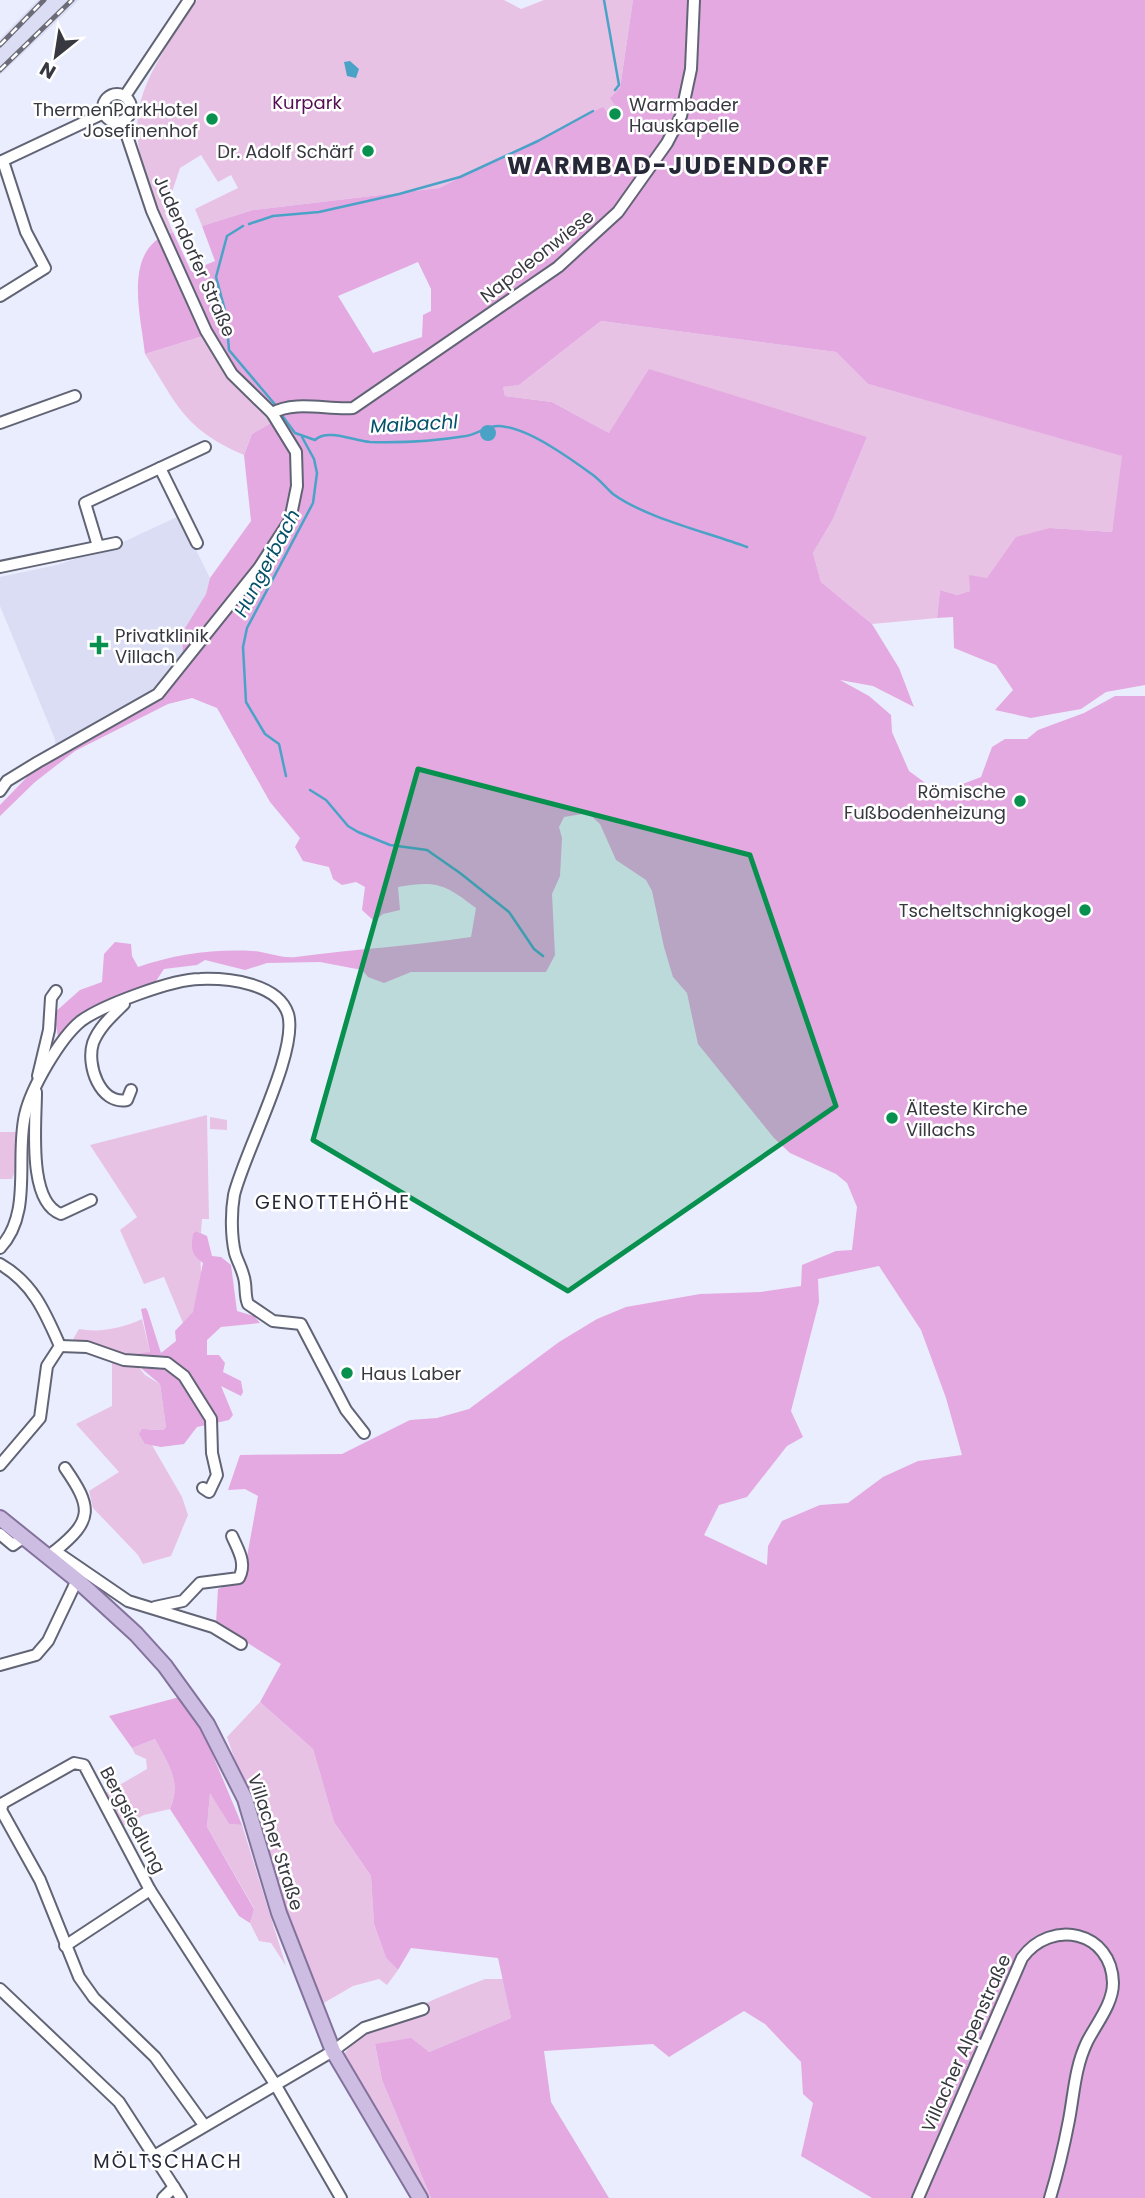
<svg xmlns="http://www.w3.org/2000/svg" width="1145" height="2198" viewBox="0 0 1145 2198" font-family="Poppins,sans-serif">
<rect width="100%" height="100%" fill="#eaedfe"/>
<g fill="#daddf4">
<polygon points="38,0 79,0 0,75 0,39"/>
<polygon points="179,516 210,578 206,594 182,633 183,657 163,690 56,755 55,739 0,606 0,577 57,565 121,543"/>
</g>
<g fill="#e8c2e5">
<path d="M197 0H504L521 9 544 0H633L620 88 622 115 614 122 603 108 596 110 439 188 253 210 202 226 195 209 238 188 231 175 218 182 201 155 180 168 165 213 173 232 165 234C121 118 128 102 197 0Z"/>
<polygon points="601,321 836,352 868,384 1123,456 1112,532 1050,528 970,591 957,595 940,590 937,618 872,624 821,582 813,553 833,519 867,437 609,433 552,402 505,396 503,387 519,385"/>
<path d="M204 336 231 377 271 423 252 434 244 455C184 429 178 406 145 354Z"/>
<path d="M207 1115 209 1219H202L201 1233 196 1231C202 1254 207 1309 183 1323L164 1277 144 1284 120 1230 137 1217 90 1145Z"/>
<polygon points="210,1117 227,1120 227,1130 210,1129"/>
<polygon points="0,1132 19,1132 17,1167 12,1179 0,1179"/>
<path d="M142 1319 150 1352 136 1359 71 1343 79 1329C100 1333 123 1328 142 1319Z"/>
<polygon points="112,1360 136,1364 145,1375 160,1384 166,1427 163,1430 147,1429 145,1444 152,1445 156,1452 182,1497 188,1515 171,1556 143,1564 138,1555 93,1508 89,1491 119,1472 76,1424 112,1406"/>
<polygon points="260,1702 313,1749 334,1822 371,1876 374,1924 386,1958 398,1970 387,1985 379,1979 353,1986 322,2004 285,1909 227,1737"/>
<path d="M155 1739C168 1764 182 1781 170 1809L144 1815 121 1827 104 1794 147 1769 146 1759 135 1754 132 1748Z"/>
<polygon points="210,1792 229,1824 242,1825 286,1966 271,1943 259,1941 250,1923 254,1908 207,1827"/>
<path d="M485 1979H503L511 2018 429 2052 375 2044 382 2080 431 2198H428L343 2058C349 2031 456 1990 485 1979Z"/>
</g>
<g fill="#e4a9e0" fill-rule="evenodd">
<path d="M633 0H1145V685L1106 692 1081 709 1047 715 1031 718 995 710 1013 690 996 665 954 648 953 617 937 618 940 590 957 595 970 591 969 575 987 578 1016 537 1050 528 1112 532 1122 456 868 384 836 352 601 321 519 385 503 387 505 396 552 402 609 433 649 369 867 437 833 519 813 553 821 582 872 624 899 668 914 707 873 686 840 680 869 696 891 715 892 732 909 771 939 793 981 777 992 747 1005 739H1027L1038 730 1084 713 1115 696H1145V2198H872L801 2156 813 2103 803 2094 801 2062 765 2024 744 2011 669 2057 653 2044 544 2051 551 2102 609 2198H431L382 2080 375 2044 411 2038 429 2052 511 2018 498 1958 411 1948 398 1970 386 1958 374 1924 371 1876 334 1822 313 1749 260 1702 281 1664 216 1623 218 1589 243 1579 258 1496 245 1489 228 1490 240 1455 342 1454 410 1420 437 1418 469 1409 559 1342 597 1319 626 1307 700 1294 761 1292 801 1286 802 1265 836 1251 852 1250 857 1207 847 1183 836 1174 790 1153 774 1138 698 1044 687 993 673 977 664 947 652 891 646 880 616 860 600 824 588 813 564 817 559 827 562 838 560 876 552 894 555 955 546 972H411L384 983 368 977 362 970 320 962 267 963 245 970 205 960 197 965 164 969 152 987 84 1015 58 1037 54 1013 80 990 102 982 104 954 115 942 131 944 132 956 138 967C176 954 213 949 253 951 267 952 282 959 296 957 354 949 413 946 471 937L476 908C445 884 436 880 398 887L400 910 383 914 374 921 362 910 365 887 356 882 342 885 333 879 329 867 303 861 295 847 300 838 270 802 217 708 192 698 168 704 75 751 35 782 0 816V805L28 776 56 755 163 690 183 657 182 633 206 594 210 578 251 521 244 455 252 434 271 423V407L233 371 210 334 145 354C141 315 121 247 173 232L191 271 215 261 202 226 253 210 439 188 596 110 603 107 614 121 622 115 610 98 620 88ZM418 262 431 289V311L423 315 422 337 373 353 338 296ZM879 1266 921 1330 946 1398 962 1455 918 1461 883 1477 848 1503 820 1505 782 1521 768 1546 767 1565 704 1535 719 1505 747 1497 787 1446 803 1437 791 1411 819 1302 818 1279Z"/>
<path d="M196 1231 207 1236 212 1256 221 1257 231 1265 237 1311 254 1316 260 1323 221 1327 207 1340V1355H219L225 1363 223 1372 241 1381 243 1392 241 1396 221 1386 233 1415 229 1420 197 1427 184 1444 161 1447 145 1444 139 1434 142 1429 163 1430 166 1427 160 1384 136 1364V1354L150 1352 141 1309 146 1308 148 1312 161 1353 176 1341 175 1331 193 1312 203 1263C191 1255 191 1248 193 1234Z"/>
<path d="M183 1696 201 1727 242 1825 229 1824 210 1793 207 1827 254 1909 250 1923 239 1916 170 1809C182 1781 168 1764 155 1739L132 1748 109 1716Z"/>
</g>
<g fill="#4ba2c7">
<polygon points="350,61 359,69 356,78 347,76 344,62"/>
<circle cx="488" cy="433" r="8"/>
</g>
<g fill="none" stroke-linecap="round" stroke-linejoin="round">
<g stroke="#4ba2c7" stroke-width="2.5">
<polyline points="604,0 619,85 615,90"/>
<polyline points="249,224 273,216 319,212 399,194 460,177 538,141 593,111"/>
<polyline points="243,226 227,236 216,277 226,314 229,350 278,408"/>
<path d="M281 414 295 433 315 440C327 428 354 441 370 442 402 443 435 441 466 436 481 433 489 423 506 427 532 431 571 459 593 475 601 481 606 488 613 494 646 518 707 532 747 547"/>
<polyline points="286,776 279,744 265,734 246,702 243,647 247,628 313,503 317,473 314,459 302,437"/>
<polyline points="310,790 326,800 348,826 358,832 390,845 427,850 460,873 509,912 534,949 543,956"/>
</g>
<defs>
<g id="minor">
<circle cx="117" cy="108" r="14"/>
<polyline points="125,96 189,0"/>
<polyline points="0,162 104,113"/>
<polyline points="0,296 45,268 26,232 3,161"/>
<path d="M272 413C295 400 327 410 353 408L558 267 618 212 667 143 681 116 691 69 694 0"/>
<polyline points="0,423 75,396"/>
<polyline points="160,468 197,543"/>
<polyline points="98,546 85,503 205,447"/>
<polyline points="0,567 116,543"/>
<polyline points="0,791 7,781 38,762 158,694 259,568 290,520 297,486 296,452 272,413 232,374 206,331 152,211 122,121"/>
<path d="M124 1004C112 1016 99 1027 93 1043 86 1065 100 1105 127 1100L131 1090"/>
<polyline points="38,1076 49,1030 51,998 56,991"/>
<path d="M36 1092C36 1123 27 1202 61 1214L91 1200"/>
<path d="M0 1248C33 1213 15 1158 25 1115 31 1088 60 1038 81 1021 103 1005 173 979 200 979 228 978 278 983 288 1014 299 1051 244 1153 234 1195 231 1212 231 1236 235 1253 238 1263 244 1272 245 1283 246 1290 245 1297 248 1304L273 1321 301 1324 346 1410 364 1433"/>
<path d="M0 1264C33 1283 45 1312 60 1346"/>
<polyline points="60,1346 87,1347 124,1360 167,1363 184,1376 211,1419 212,1453 217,1475 209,1492 203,1488"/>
<polyline points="0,1465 40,1418 47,1366 60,1346"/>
<polyline points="0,1534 13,1545 24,1537"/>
<path d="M55 1551C94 1520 92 1507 65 1468"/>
<polyline points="48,1556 55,1551 128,1601 213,1627 241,1644"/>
<path d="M155 1607 183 1601 200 1583 239 1578C247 1563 238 1550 232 1536"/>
<polyline points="0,1665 36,1655 48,1641 77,1580"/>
<polyline points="65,1946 150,1890"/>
<polyline points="0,1989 119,2102 181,2198"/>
<polyline points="204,2125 155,2057 94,1998 79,1977 40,1880 1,1810 3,1803 74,1763 84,1765 150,1890 275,2084 341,2198"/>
<polyline points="154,2156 333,2051 364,2028 423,2009"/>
<polyline points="163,2198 174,2187"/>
<path d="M918 2198 1022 1958C1051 1918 1112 1931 1113 1983 1113 2004 1096 2024 1087 2042 1075 2067 1074 2093 1069 2120 1064 2146 1058 2172 1050 2198"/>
</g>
<polyline id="major" points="0,1518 77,1580 136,1634 165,1666 207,1724 245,1799 279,1913 333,2051 420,2198"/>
</defs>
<use href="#minor" stroke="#616475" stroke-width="14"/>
<use href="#major" stroke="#82729c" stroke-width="18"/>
<use href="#minor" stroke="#fff" stroke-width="10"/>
<use href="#major" stroke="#cdbde2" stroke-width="14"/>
<defs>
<g id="rail">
<polyline points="0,45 44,0"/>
<polyline points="0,70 72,0"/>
</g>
</defs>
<use href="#rail" stroke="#6b6c77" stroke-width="5"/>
<use href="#rail" stroke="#fff" stroke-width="2.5" stroke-dasharray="8" stroke-linecap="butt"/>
</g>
<path fill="#08904e" fill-opacity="0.2" stroke="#08904e" stroke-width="5" stroke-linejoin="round" d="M418 769 750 855 836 1106 568 1291 313 1140Z"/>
<g fill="#08904e" stroke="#fff" stroke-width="2.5">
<circle cx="615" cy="114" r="7"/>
<circle cx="212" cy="119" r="7"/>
<circle cx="368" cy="151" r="7"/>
<path d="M95.5 634.5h7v7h7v7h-7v7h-7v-7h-7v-7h7z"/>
<circle cx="1020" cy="801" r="7"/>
<circle cx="1085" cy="910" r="7"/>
<circle cx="892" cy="1118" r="7"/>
<circle cx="347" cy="1373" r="7"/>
</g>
<g text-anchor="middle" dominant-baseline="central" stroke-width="5" stroke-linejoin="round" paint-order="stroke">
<g font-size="18" fill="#540e53" stroke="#fff">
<text x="307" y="102">Kurpark</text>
</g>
<g font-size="18" fill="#373840" stroke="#fff" text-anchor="start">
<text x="629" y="104">Warmbader<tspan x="629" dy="21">Hauskapelle</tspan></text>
<text x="198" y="109" text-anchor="end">ThermenParkHotel<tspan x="198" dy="21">Josefinenhof</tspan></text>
<text x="354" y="151" text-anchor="end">Dr. Adolf Schärf</text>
<text x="115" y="635">Privatklinik<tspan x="115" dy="21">Villach</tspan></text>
<text x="1006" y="791" text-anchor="end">Römische<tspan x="1006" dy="21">Fußbodenheizung</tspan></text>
<text x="1071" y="910" text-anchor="end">Tscheltschnigkogel</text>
<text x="906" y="1108">Älteste Kirche<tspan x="906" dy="21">Villachs</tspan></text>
<text x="361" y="1373">Haus Laber</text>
</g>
<g font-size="18" fill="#373840" stroke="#fff">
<text transform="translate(195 256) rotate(66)">Judendorfer Straße</text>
<text transform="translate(537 256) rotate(-38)">Napoleonwiese</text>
<text transform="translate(133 1820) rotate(62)">Bergsiedlung</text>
<text transform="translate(276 1842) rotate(72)">Villacher Straße</text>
<text transform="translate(966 2043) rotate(-66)">Villacher Alpenstraße</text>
</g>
<g font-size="19" font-style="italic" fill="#035069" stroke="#fff">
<text transform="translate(414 424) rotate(-3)">Maibachl</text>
<text transform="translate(267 563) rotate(-62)">Hungerbach</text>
</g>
<g font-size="19" letter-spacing="2" fill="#262838" stroke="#fff">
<text x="333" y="1202">GENOTTEHÖHE</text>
<text x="168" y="2161">MÖLTSCHACH</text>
</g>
<g font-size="24" font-weight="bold" letter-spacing="2" fill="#262838" stroke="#fff">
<text x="669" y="165">WARMBAD-JUDENDORF</text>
</g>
</g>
<g transform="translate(56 56) rotate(210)" stroke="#ffffff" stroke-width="5" paint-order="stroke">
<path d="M0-5L12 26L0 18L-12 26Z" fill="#373840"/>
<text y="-10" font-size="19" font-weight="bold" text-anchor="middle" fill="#373840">N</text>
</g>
</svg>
